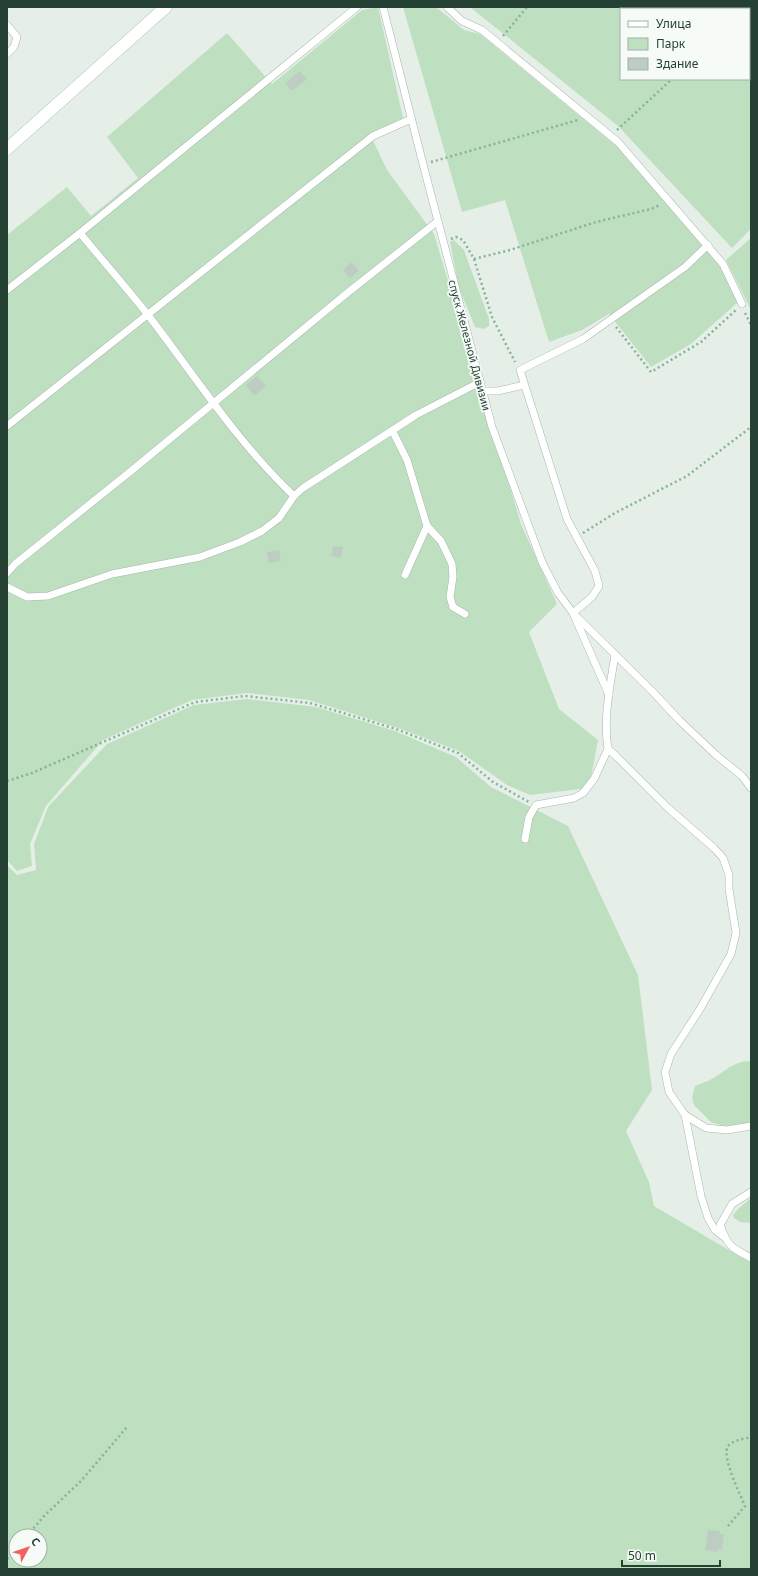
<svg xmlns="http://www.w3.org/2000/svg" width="758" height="1576" viewBox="0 0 758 1576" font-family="'Noto Sans',sans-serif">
<rect width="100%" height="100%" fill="#e5efe8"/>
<g fill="#bee0c0" fill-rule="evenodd">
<polygon points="378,7 403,118 370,134 387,170 434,234 521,524 557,604 529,632 559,709 598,740 589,788 530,795 507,785 459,751 401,729 309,700 247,693 192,700 103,740 46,806 30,844 32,866 17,871 7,860 7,235 67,187 91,216 138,178 107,137 227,33 272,84 362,10"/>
<polygon points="403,7 436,7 464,30 480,34 620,149 719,265 738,302 691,344 651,367 609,314 582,330 549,342 505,200 462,212"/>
<path d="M470 7H751V229L732 248 618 126ZM621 9H749V79H621Z"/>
<polygon points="751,238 751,310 726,260"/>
<polygon points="454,240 464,250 489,319 489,326 484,329 475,327 459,288 450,242"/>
<path d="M247 699 316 707 395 731 456 757 491 787 568 826 638 975 652 1090 626 1131 649 1182 654 1206 751 1263V1569H7V865L17 875 36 870 34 844 48 807 107 744 194 705ZM16 1536H40V1560H16Z"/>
<path d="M751 1061V1123L723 1126 711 1122 694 1105 692 1098 695 1086C700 1084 705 1082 710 1080 723 1073 735 1060 751 1061Z"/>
<polygon points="751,1198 751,1223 740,1222 734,1218 733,1215 738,1209"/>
</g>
<g fill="#bdcdc3">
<polygon points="300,71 307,79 292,91 285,83"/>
<polygon points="352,262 359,271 350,278 343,270"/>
<polygon points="257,376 266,386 254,396 246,385"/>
<polygon points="333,546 343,547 341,558 331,556"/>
<polygon points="279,550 281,561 269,563 267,552"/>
<polygon points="708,1530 720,1531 719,1534 724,1534 722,1550 718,1549 717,1552 705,1550"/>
</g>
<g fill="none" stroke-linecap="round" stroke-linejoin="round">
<defs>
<g id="lane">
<polyline points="383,7 423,164 492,427 542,562 558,593 573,613 653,692 679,720 716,755 742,776 751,788"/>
<polyline points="447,7 462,21 482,30 618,142 723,264 742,304"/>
<polyline points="7,25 17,37 14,47 7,54"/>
<path d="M80 233C102 260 126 287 148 315 195 376 237 442 294 496"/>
<polyline points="7,290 80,233 357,7"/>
<polyline points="482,391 498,391 524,385"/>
<polyline points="7,426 373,136 411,119"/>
<polyline points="393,432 407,460 427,526 441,541 452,564 453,577 450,597 453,607 465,614"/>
<polyline points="7,573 15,564 131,471 346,294 438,221"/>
<polyline points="405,575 427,526"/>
<polyline points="7,587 27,597 48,596 112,574 200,557 240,542 262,531 279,518 294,496 303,488 416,415 480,382"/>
<path d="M615 655C610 686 603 718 608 749L616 756 668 808 714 848 723 858 729 875V889L736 933 731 954 700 1009 671 1054 665 1072 669 1092 685 1115 706 1128 727 1130 751 1126"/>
<polyline points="609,695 573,613 592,597 599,586 595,571 567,519 520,370 583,339 685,267 708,245"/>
<polyline points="525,839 529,817 536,805 574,798 583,793 594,779 608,749"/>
<polyline points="685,1115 701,1196 708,1218 715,1230 724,1237"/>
<path d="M751 1192 732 1204 720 1225C728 1247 732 1248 751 1258"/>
</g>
<polyline id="secondary" points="7,149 166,7"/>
</defs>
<use href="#lane" stroke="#a7b7ae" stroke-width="8"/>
<use href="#secondary" stroke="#a6beb0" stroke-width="13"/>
<g stroke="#85b39a" stroke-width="2.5" stroke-dasharray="2 3" stroke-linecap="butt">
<polyline points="503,36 527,7"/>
<polyline points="617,130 672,79"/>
<polyline points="431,162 578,120"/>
<polyline points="451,239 456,237 463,240 474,259 510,250 596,222 651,209 660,205"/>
<polyline points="474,259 492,317 515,362"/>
<polyline points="745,313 751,325"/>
<polyline points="616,327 651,372 701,342 736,310"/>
<polyline points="583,533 615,513 687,476 751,427"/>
<polyline points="7,781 32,773 195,702 245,696 310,703 396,729 458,753 493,782 529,802"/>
<path d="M728 1526 745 1506C740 1494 721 1456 728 1446 733 1440 744 1439 751 1437"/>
<polyline points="27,1536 44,1516 81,1481 127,1427"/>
<polyline points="7,1559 16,1549"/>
</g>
<use href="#lane" stroke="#fff" stroke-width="7"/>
<use href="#secondary" stroke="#fff" stroke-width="12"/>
</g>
<g text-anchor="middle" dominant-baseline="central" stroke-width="3.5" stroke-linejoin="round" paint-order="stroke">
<g font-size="11" fill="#244133" stroke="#f6fbf8">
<text transform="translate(470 345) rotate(75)">спуск Железной Дивизии</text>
</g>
</g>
<rect width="758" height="1576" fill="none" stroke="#244133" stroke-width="16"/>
<rect x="620" y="8" width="130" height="72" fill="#f6fbf8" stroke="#a2b1a9"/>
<rect x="628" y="21" width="20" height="6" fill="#ffffff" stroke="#a2b1a9"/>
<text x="656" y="28" font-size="12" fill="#244133">Улица</text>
<rect x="628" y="38" width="20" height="12" fill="#bee0c0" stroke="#a2b1a9"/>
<text x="656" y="48" font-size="12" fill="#244133">Парк</text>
<rect x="628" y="58" width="20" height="12" fill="#bdcdc3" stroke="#a2b1a9"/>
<text x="656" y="68" font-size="12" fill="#244133">Здание</text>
<g transform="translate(28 1548) rotate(50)"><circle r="19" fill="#f6fbf8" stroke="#a2b1a9"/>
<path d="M0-3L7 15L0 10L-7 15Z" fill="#f4605e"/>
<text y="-6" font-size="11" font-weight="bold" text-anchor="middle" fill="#244133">С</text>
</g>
<path d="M622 1560v6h98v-6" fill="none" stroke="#244133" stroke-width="2"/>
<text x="628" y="1560" font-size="12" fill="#244133" stroke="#f6fbf8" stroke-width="3" paint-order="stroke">50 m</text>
</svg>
